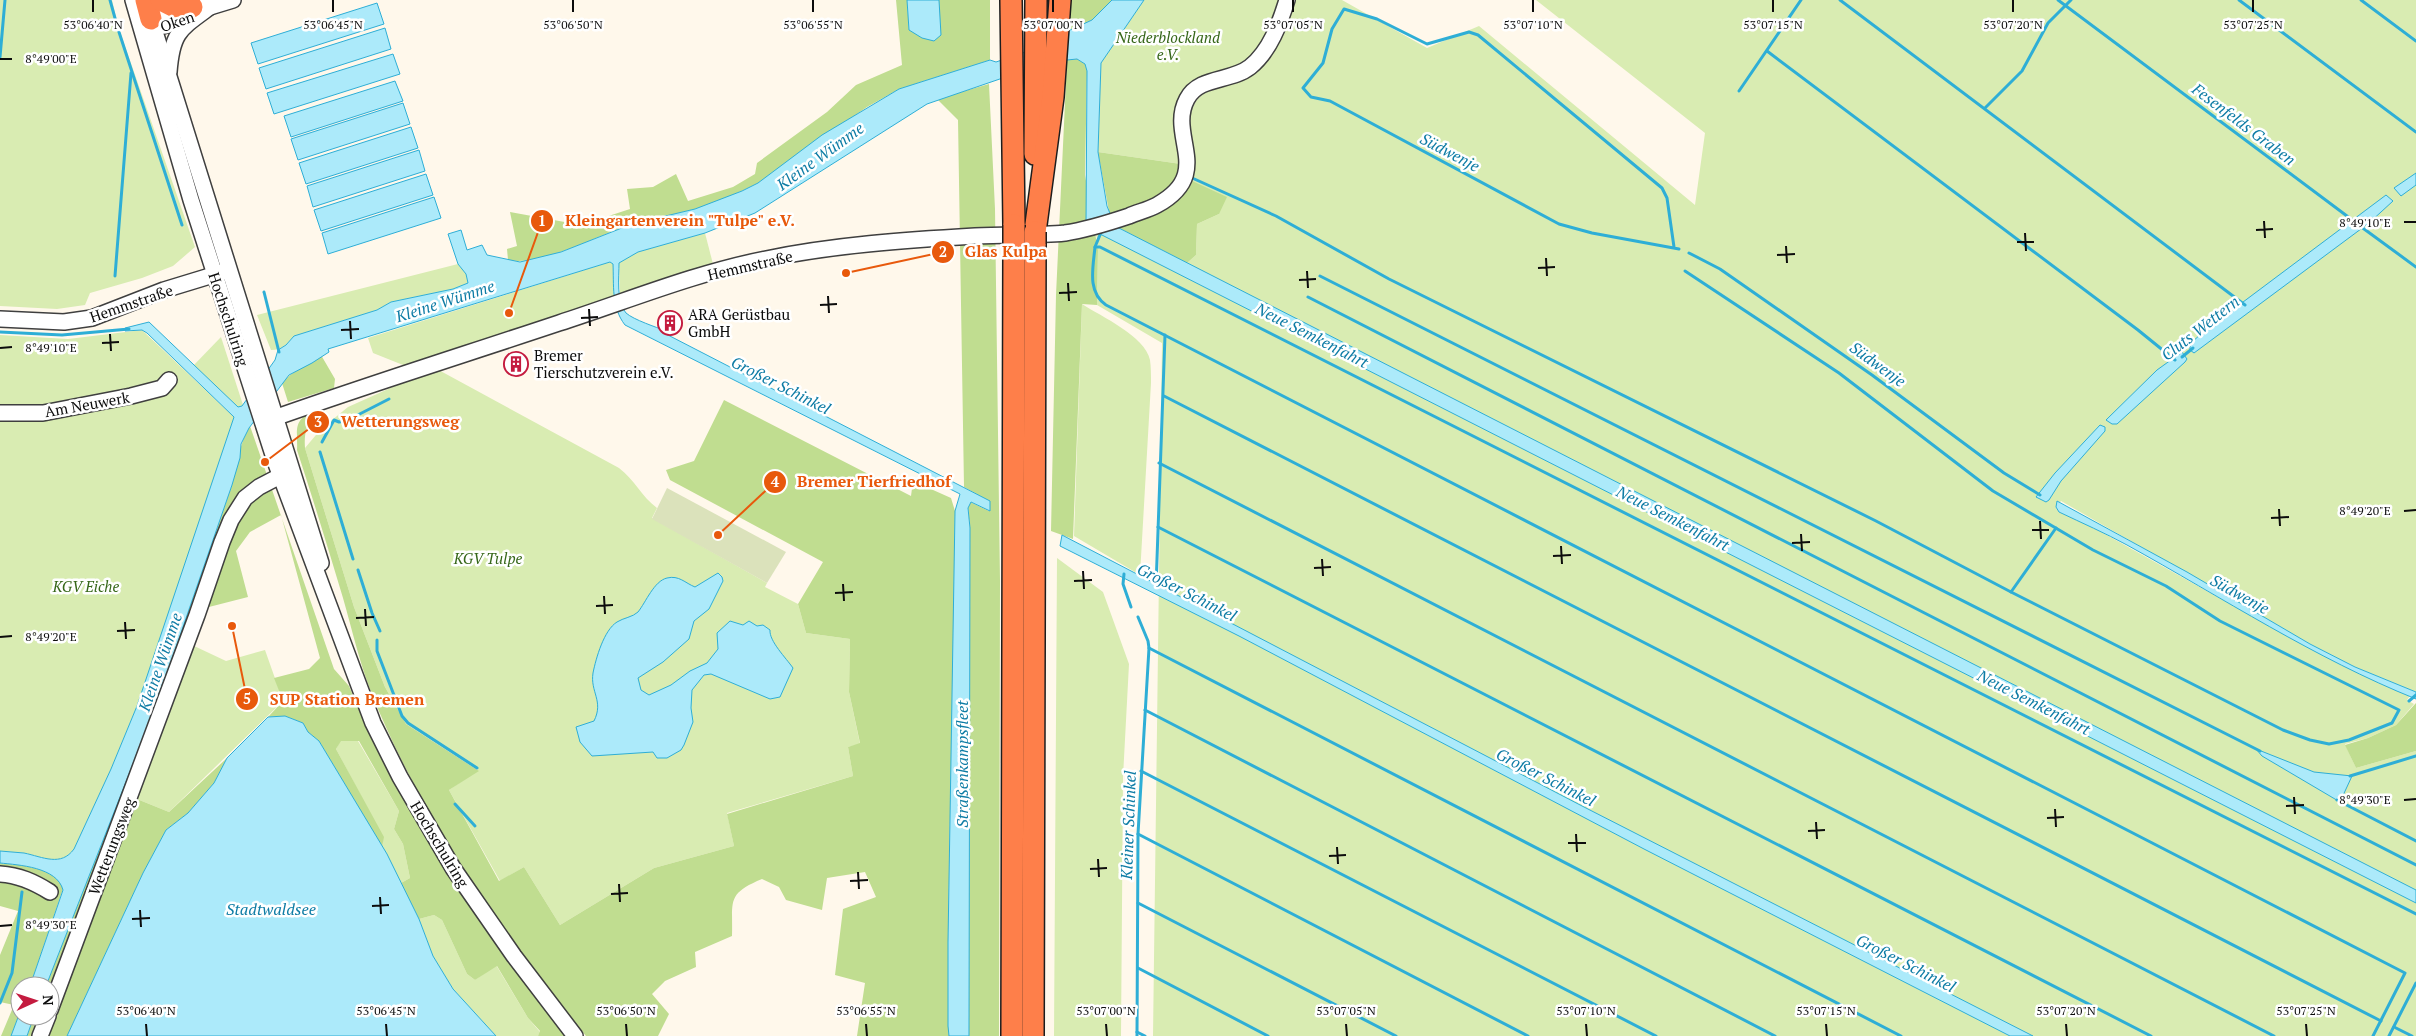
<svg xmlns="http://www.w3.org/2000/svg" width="2416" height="1036" viewBox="0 0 2416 1036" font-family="'PT Serif',serif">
<rect width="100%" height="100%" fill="#fff8eb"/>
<g fill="#d9ecb2">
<polygon points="0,0 112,0 118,26 195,247 173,266 142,278 90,293 85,305 57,309 0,306"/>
<path d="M1144 0H1283C1278 17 1262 49 1249 61 1246 65 1198 80 1188 85L1177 110 1181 164 1098 152 1101 63Z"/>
<path d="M1293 0H1342L1427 48 1479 26 1695 205 1705 133 1536 0H2416V692L2355 667 2310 644 2061 501 2056 507 2059 512 2080 520 2221 599 2410 696 2407 700 2414 704 2396 725 2368 738 2345 744 2356 768 2416 751V1036H1153L1162 343 1097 305 1098 250 1096 232 1115 226 1187 263 1196 255 1197 224 1219 214 1190 180C1192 173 1195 165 1195 158 1194 140 1185 122 1194 105 1205 83 1235 86 1254 74 1277 58 1286 25 1293 0Z"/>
<polygon points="705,233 714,268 620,297 619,262 638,252"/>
<polygon points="610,262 613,264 614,299 408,367 373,353 368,338"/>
<path d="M458 264 466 274 468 283 453 289 391 302 377 310 294 336C287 344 282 350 271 350L257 315Z"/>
<path d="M1082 304C1102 317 1145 336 1150 360 1151 367 1151 376 1151 383L1140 575 1074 536Z"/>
<path d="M142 330 234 417 233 424 137 706 111 769 74 849C61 867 43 857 24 853 16 852 8 852 0 851V335L68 339Z"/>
<polygon points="221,337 243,405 238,408 193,366"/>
<path d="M435 368 619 468C635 480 641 496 657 508L652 518 767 583 765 587 798 604 806 633 850 639 849 692 860 744 848 747 853 776 727 813 734 846 654 868 560 925 524 867 500 881 449 790 478 770 406 724 385 687 354 607 305 448 321 429 348 407Z"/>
<polygon points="1057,558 1103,592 1129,664 1123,777 1121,1036 1054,1036"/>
<polygon points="192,645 226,661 265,650 283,701 169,812 132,797"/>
<polygon points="340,741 358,741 399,811 394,829 403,844 410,878 401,883 382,847 383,837 336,749"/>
<polygon points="434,915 442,920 467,974 475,980 496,965 528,1018 540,1032 538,1036 496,1036 453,989 433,956 419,919"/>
</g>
<g fill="#c0dd90">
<path d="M896 0H907L909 30 938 11 939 0H990V60L899 89 867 107 758 183C738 193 716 203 695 209 674 215 652 218 632 224 598 235 541 267 508 260L507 249 517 246 510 212 581 225 630 209 627 189 653 187 676 174 688 201 733 187 755 174 757 163 827 112 856 85 902 65Z"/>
<polygon points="1070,0 1112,0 1092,20 1068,31"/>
<polygon points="1077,59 1085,64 1087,71 1085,175 1098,250 1097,305 1082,304 1073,539 1051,531 1056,295 1067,60"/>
<path d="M989 84 995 209 1000 581 999 1036H969C969 867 970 697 970 528L968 508 970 502 989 511V501L964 487 958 120 937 99Z"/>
<path d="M1098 152 1181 164C1176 198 1138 205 1110 217Z"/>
<polygon points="1190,180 1227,197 1219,214 1197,224 1196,255 1187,263 1115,226"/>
<path d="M321 355 335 379 334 388 288 402 282 383C292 370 309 366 321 355Z"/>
<path d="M724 400 911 496 913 481 951 498 955 511C955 686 946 861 949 1036H857L865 983 835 975 843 909 876 897 865 872 827 878 822 910 786 900 779 887 762 879C726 894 733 901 732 936L695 952 696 967 665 981 652 994 669 1014 658 1036H586C499 929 423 821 371 692 359 661 352 629 343 598 328 548 313 499 297 450 298 431 292 420 313 412L314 414C306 425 304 435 305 448L354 607 385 687 406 724 479 771 449 790 499 881 524 867 560 925 654 868 734 846 727 814 853 776 848 747 860 743 849 692 850 639 806 633 798 604 823 562 670 480 666 470 694 461Z"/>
<path d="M250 426 334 669 349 686 366 726 433 850 512 966 567 1036H538L540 1031 528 1018 497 966 475 980 467 974 442 920 434 915 419 919 401 883 410 878 403 844 394 829 399 811 359 741H341L336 749 384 837 382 847 319 741 308 732 303 723 285 716 268 717 283 701 274 678 309 669 320 658 281 515 250 532 236 551 248 597 205 608 132 797 169 812 227 758 214 783 188 813 166 830 143 873 67 1036H27L34 1016H50V986H46L156 705 232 485C237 465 239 444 250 426Z"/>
<polygon points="2416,703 2416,751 2356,768 2345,745 2368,738 2396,725"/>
<path d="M0 863C19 865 57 867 63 889L30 986H20V1012L11 1036H1L14 1005 0 1002V955L18 911 0 906Z"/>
</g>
<polygon fill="#dbe2bb" points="667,488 786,552 767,583 652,519"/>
<g fill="#aceafa" stroke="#2eaed6">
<polygon points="907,0 939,0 941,35 934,41 922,38 909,30"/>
<path d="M1112 0H1144L1101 63 1098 152 1107 206 1115 226 2416 890V903L1096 232 1086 223 1087 71 1085 64 1077 59 1067 60 1061 58 927 104 755 213 705 233 638 252 619 263C619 277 616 302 626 313 634 320 656 327 666 331V334L990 501V511L971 502 968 508 970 528C970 697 969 867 969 1036H949L948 1026V942L955 511 960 494 625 325C611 307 614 285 613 264L610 262 328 349 329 352 312 363 289 375 249 428 241 444 240 458 232 485 156 705 46 986H30L63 890C57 867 19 865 0 863V851C8 852 16 852 24 853 43 857 61 867 74 849L111 769 137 706 234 417 147 333 142 330 125 331V328L149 322 238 407 242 406 275 360 278 350 286 345 294 336 377 310 391 302 453 289 468 283 466 274 458 264 448 234 461 230 467 250 482 245 487 255 520 262 561 252 632 224 695 209 742 191 758 183 822 135 899 89 990 60 996 62 1061 40 1068 31 1092 20Z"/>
<polygon points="377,3 384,24 258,64 251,43"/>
<polygon points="385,28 391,49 266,89 259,68"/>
<polygon points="393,54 400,74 274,114 267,93"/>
<polygon points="395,81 403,101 291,137 284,116"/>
<polygon points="403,103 410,124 298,160 291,139"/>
<polygon points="411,127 418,148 306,184 299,163"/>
<polygon points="419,150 425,171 313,207 307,186"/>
<polygon points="2416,173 2416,185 2401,196 2394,188"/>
<polygon points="426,174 433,195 321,231 314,210"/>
<polygon points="2386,195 2393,201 2369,223 2194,353 2190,350 2190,344 2203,332"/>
<polygon points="434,197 441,218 328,254 322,233"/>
<polygon points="2182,352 2187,359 2185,362 2117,424 2112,424 2106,420 2157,370"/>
<polygon points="2100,425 2105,427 2105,431 2061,481 2049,500 2046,502 2036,497 2055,473"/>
<path d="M2057 501 2187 572 2310 644 2355 667 2416 692V699C2314 658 2223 598 2127 545 2105 533 2082 523 2059 512L2056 507Z"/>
<polygon points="1062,535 1584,807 2033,1036 2010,1036 1644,849 1239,636 1064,548 1060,546"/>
<path d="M718 573 722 577 723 581 709 609 694 621 689 639 663 662 638 678 641 690 649 695 671 685 690 671 707 663 718 649 717 633 730 621 743 625 749 621 757 626 763 625 770 630C769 641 786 658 793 668L780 697 770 699 711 674 704 675 692 690 691 708 693 722 684 745 681 750 667 758H657L653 752 592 756 580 742 576 727 594 721C604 701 590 692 593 673 596 658 604 630 617 622 623 618 633 617 638 612 646 602 654 581 667 578 679 575 685 583 695 587Z"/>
<polygon points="285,716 303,723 308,732 319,741 387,854 419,919 433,956 453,989 496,1036 67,1036 143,873 166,830 188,813 214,783 227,758 268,717"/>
<polygon points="2256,749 2314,772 2352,776 2340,802 2262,756"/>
<polygon points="20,1012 20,1016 34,1016 27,1036 11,1036"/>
</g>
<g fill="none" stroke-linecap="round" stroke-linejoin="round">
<g stroke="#2eaed6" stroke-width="3">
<polyline points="110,0 118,29 182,225"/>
<polyline points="1840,0 2245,305"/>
<polyline points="2058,0 2355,222"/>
<polyline points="2239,0 2416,132"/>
<polyline points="2361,0 2416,41"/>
<polyline points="1767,51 2138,330 2175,360"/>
<polyline points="0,57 5,0"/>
<polyline points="1739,91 1801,0"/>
<polyline points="1985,108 2022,71 2048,23 2071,0"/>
<polyline points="1190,177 1276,216 1389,279 1876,521 2011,592 2056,528"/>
<polyline points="2360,226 2416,267"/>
<polyline points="1095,247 1102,230"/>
<polyline points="1674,247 1667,198 1662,188 1478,35 1469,32 1427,44 1377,19 1344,9 1332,29 1323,63 1303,88 1311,97 1330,101 1559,224 1592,233 1679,249"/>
<polyline points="1689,253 1720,269 1872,375 2004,473 2040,495"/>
<polyline points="1685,271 1839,373 1993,491 2093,550 2166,586 2220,621 2399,710 2392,723 2349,740 2329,744 2310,740 2283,730 2011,592"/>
<polyline points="115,276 131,73"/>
<polyline points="1320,276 2260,751"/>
<polyline points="264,292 279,352"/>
<polyline points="1308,297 2416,865"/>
<polyline points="0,332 62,335 129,329"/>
<polyline points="2182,357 2193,348"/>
<polyline points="1164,396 2381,1021"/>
<polyline points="322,442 334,420 339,422 346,421 389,399"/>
<polyline points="320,452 353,559"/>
<polyline points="1159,463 2274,1036"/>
<polyline points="1158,527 2151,1036"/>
<polyline points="358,570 372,613 380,631"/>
<polyline points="1124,574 1123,584 1131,607"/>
<polyline points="1156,587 1165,335"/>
<polyline points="377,640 377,651 402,716 408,723 477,768"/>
<polyline points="1149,648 1901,1036"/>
<polyline points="2409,701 2416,695"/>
<polyline points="1145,710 1775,1036"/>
<polyline points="1141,771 1656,1036"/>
<polyline points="2350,776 2416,756"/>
<polyline points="2337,800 2416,841"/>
<polyline points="455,804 475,826"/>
<polyline points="1138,834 1528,1036"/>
<polyline points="1138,903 1396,1036"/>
<polyline points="1138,968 1268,1036"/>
<polyline points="0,1003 12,973 22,892"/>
<polyline points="2394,1027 2412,1036"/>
<polyline points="1137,1032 1145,1036"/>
<polyline points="1137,1036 1138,834 1149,648 1148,641 1138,617"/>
<path d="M2373 1036 2405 973 1106 305C1087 292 1093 268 1095 247H1100L2416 914"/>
<polyline points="2389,1036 2416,983"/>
</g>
<defs>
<g id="minor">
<polyline points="133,0 191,200 275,461 373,723 400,777 453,868 514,956 575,1036"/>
<polyline points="151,19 321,563"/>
<polyline points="142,21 192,7 210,7 233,0"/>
<polyline points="145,31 191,18"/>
<path d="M169 72C172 32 180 29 210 7"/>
<polyline points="0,319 64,322 92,318 164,290 223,272"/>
<polyline points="0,413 43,413 131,396 162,388 169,380"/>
<path d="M263 422C361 387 460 356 559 323 627 301 695 273 766 259 834 245 905 240 975 236 1005 234 1035 236 1065 233 1086 230 1108 223 1129 216 1138 212 1148 210 1157 205 1215 173 1167 136 1187 99 1199 76 1231 82 1250 67 1270 51 1280 23 1287 0"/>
<path d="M0 874C19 875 34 882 50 892"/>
<polyline points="50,1010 197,615 222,542 231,520 245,498 259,487 280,476"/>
<polyline points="40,1036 48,1016"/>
</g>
<g id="highway">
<polyline points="146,0 151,19"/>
<polyline points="161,0 175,7 192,7"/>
<polyline points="1011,0 1014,225"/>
<polyline points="1035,154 1036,0"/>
<polyline points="1035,232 1053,97 1060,0"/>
<polyline points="1012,1036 1014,245"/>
<polyline points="1033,1036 1035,244"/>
</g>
</defs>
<use href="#minor" stroke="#3f3f3f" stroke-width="18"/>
<use href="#highway" stroke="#1d1d1d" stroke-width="24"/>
<use href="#minor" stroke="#fff" stroke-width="15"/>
<use href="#highway" stroke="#fe7f4a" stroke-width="21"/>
<defs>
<g id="highway-bridge">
<polyline points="1014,225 1014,245"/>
<polyline points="1035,232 1035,244"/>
</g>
</defs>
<use href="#highway-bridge" stroke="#1d1d1d" stroke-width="24" stroke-linecap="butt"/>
<use href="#highway-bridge" stroke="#fe7f4a" stroke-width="21"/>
</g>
<path fill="none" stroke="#0c0c0c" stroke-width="2" d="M93 0V12M333 0V12M573 0V12M813 0V12M1053 0V12M1293 0V12M1533 0V12M1773 0V12M2013 0V12M2253 0V12M0 59H12M2264 221 2265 238M2404 222H2416M2256 230 2273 229M2025 233 2026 251M2017 242H2034M1786 246 1787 263M1777 255 1795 254M1546 258 1547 276M1538 268 1555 267M1307 271 1308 288M1299 280 1316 279M1068 283 1069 301M1059 293 1077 292M828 296 829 313M820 305 837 304M589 309 590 326M581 318 598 317M350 321 351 339M341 330 359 329M110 334 111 351M102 343 119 342M0 348 12 347M2279 509 2280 526M2404 511 2416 510M2271 518 2289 517M2040 521 2041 539M2032 530H2049M1801 534 1802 551M1792 543 1810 542M1561 546 1562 564M1553 556 1571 555M1322 559 1323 576M1314 568 1331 567M1083 571 1084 589M1074 581 1092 580M843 584 844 601M835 593 853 592M604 596 605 614M596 606 613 605M365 609 366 626M356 618 374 617M125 622 126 639M117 631 135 630M0 637 12 636M2294 797 2295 814M2404 800 2416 799M2286 806 2304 805M2055 809 2056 827M2047 818 2064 817M1816 822 1817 839M1808 831 1825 830M1576 834 1577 852M1568 843H1586M1337 847 1338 864M1329 856 1346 855M1098 859 1099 877M1090 869 1107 868M858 872 859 889M850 881 868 880M619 884 620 902M611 894 628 893M380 897 381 914M372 906 389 905M140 910 141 927M132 919 150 918M0 926 12 925M146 1024 147 1036M386 1024 387 1036M626 1024 627 1036M866 1024 867 1036M1106 1024 1107 1036M1346 1024 1347 1036M1586 1024 1587 1036M1826 1024 1827 1036M2066 1024 2067 1036M2306 1024 2307 1036"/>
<defs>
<symbol id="building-ring" viewBox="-11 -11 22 22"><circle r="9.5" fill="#fff" stroke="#c41b3f" stroke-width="1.5"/><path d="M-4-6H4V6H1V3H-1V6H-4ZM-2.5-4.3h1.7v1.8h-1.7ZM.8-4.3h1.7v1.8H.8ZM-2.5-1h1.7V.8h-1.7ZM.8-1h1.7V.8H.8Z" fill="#c41b3f"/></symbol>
</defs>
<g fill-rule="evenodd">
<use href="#building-ring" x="656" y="309" width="28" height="28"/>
<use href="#building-ring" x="502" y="350" width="28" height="28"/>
</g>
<g text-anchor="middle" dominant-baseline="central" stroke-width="5" stroke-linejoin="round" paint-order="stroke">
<g font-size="15" fill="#0c0c0c" stroke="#fff">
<text transform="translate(177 21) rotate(-18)">Oken</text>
<text transform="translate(750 265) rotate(-13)">Hemmstraße</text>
<text transform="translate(131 303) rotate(-19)">Hemmstraße</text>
<text transform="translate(229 319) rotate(72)">Hochschulring</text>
<text transform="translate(87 404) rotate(-10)">Am Neuwerk</text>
<text transform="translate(440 844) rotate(59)">Hochschulring</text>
<text transform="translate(111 846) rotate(-69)">Wetterungsweg</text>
</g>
<g font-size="15" font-style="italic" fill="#366719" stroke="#fff">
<text x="1168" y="37">Niederblockland<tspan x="1168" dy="17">e.V.</tspan></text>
<text x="488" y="558">KGV Tulpe</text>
<text x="86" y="586">KGV Eiche</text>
</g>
<g font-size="15" fill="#0c0c0c" stroke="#fff" text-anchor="start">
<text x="688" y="314">ARA Gerüstbau<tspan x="688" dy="17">GmbH</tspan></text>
<text x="534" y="355">Bremer<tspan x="534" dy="17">Tierschutzverein e.V.</tspan></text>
</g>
<g font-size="16" font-style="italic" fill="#0e7ca5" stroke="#fff">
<text transform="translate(2244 124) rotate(37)">Fesenfelds Graben</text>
<text transform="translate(1450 152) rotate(28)">Südwenje</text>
<text transform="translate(820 156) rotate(-36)">Kleine Wümme</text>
<text transform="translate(445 301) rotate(-18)">Kleine Wümme</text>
<text transform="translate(2200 328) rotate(-38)">Cluts Wettern</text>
<text transform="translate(1312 335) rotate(27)">Neue Semkenfahrt</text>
<text transform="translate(1878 364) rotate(36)">Südwenje</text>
<text transform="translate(781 385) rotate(27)">Großer Schinkel</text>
<text transform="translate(1673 518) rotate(27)">Neue Semkenfahrt</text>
<text transform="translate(1187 592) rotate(27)">Großer Schinkel</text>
<text transform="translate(2240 594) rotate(29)">Südwenje</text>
<text transform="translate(160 662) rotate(-71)">Kleine Wümme</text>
<text transform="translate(2034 702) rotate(27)">Neue Semkenfahrt</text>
<text transform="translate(962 764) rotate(-90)">Straßenkampsfleet</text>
<text transform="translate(1546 777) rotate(27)">Großer Schinkel</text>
<text transform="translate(1128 825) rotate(-88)">Kleiner Schinkel</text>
<text x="271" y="909">Stadtwaldsee</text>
<text transform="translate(1906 963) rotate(27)">Großer Schinkel</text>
</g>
</g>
<g font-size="12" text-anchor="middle" fill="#0c0c0c" stroke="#fff" stroke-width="5" stroke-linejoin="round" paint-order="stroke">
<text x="93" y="29">53°06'40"N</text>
<text x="333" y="29">53°06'45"N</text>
<text x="573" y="29">53°06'50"N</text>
<text x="813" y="29">53°06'55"N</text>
<text x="1053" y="29">53°07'00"N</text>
<text x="1293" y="29">53°07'05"N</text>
<text x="1533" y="29">53°07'10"N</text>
<text x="1773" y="29">53°07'15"N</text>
<text x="2013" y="29">53°07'20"N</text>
<text x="2253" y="29">53°07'25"N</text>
<text x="51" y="63">8°49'00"E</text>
<text x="2365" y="227">8°49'10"E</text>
<text x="51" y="352">8°49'10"E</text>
<text x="2365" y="515">8°49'20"E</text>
<text x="51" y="641">8°49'20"E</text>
<text x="2365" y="804">8°49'30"E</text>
<text x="51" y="929">8°49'30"E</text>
<text x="146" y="1015">53°06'40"N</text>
<text x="386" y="1015">53°06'45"N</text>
<text x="626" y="1015">53°06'50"N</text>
<text x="866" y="1015">53°06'55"N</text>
<text x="1106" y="1015">53°07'00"N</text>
<text x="1346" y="1015">53°07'05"N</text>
<text x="1586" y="1015">53°07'10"N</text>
<text x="1826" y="1015">53°07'15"N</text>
<text x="2066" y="1015">53°07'20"N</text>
<text x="2306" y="1015">53°07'25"N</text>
</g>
<path fill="none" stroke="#e8590c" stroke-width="2" d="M509 313L542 221M846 273L943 252M265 462L318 422M718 535L775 482M232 626L247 699"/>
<g fill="#e8590c" stroke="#fff" stroke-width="2">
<circle cx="509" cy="313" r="5"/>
<circle cx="846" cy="273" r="5"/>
<circle cx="265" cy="462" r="5"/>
<circle cx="718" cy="535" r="5"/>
<circle cx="232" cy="626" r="5"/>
<circle cx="542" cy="221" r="12"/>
<circle cx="943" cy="252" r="12"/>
<circle cx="318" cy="422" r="12"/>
<circle cx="775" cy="482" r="12"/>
<circle cx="247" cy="699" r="12"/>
</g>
<g font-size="15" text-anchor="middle" font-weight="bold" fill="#fff">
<text x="542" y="226">1</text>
<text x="943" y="257">2</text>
<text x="318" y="427">3</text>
<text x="775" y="487">4</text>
<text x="247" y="704">5</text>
</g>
<g font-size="16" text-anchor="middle" font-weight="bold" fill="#e8590c" stroke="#fff" stroke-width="5" stroke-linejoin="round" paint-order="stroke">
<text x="680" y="226">Kleingartenverein "Tulpe" e.V.</text>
<text x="1006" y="257">Glas Kulpa</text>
<text x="400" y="427">Wetterungsweg</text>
<text x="874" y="487">Bremer Tierfriedhof</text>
<text x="347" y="705">SUP Station Bremen</text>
</g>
<g transform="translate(35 1001) rotate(87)"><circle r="24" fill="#ffffff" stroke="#9e9e9e"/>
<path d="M0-4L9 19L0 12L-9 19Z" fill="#c41b3f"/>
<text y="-8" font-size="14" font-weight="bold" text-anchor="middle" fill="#0c0c0c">N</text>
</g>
</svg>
